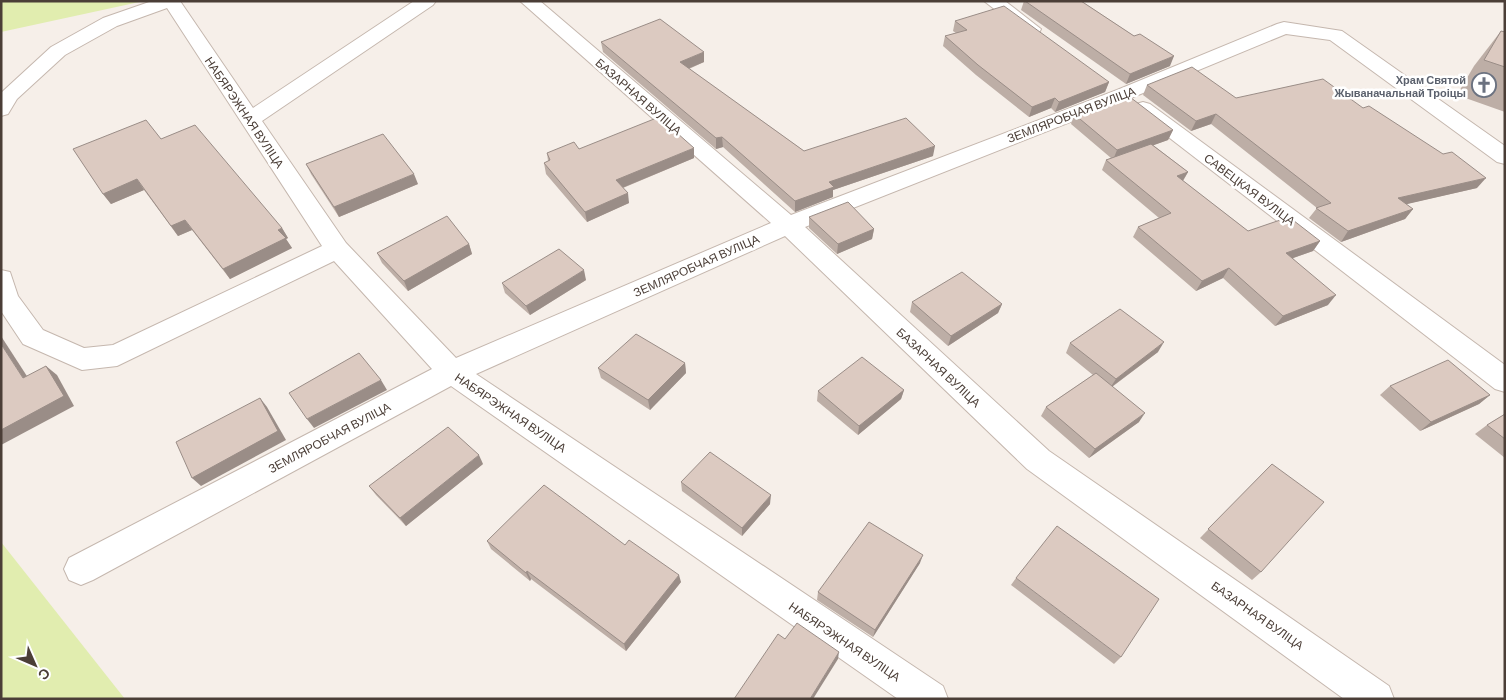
<svg xmlns="http://www.w3.org/2000/svg" width="1506" height="700" viewBox="0 0 1506 700" font-family="Barlow,sans-serif">
<rect width="100%" height="100%" fill="#f6efe9"/>
<g fill="#e1edaf">
<polygon points="1,1 144,1 1,32"/>
<polygon points="1,542 125,699 1,699"/>
</g>
<g fill="none" stroke-linecap="round" stroke-linejoin="round">
<defs>
<g id="minor">
<polygon points="152,1 180,1 253,108 414,1 436,1 433,5 262,121 346,243 456,358 771,223 520,1 540,1 791,215 1117,90 1277,24 1284,22 1342,31 1505,146 1505,164 1497,162 1330,40 1286,34 1131,98 805,227 1049,451 1389,686 1394,699 1344,699 1027,469 785,236 476,374 943,686 948,699 898,699 451,386 93,580 81,585 69,580 64,569 69,558 432,369 334,261 117,366 82,370 23,344 1,311 1,270 10,272 18,296 43,330 84,348 113,345 322,246 167,8 117,26 65,55 17,99 8,114 1,116 2,92 51,47 103,18"/>
<polygon points="984,1 1005,1 1041,29 1039,33 1032,35 1025,33"/>
<polygon points="1143,102 1150,104 1505,365 1505,392 1495,389 1136,112 1133,108 1136,104"/>
</g>
</defs>
<use href="#minor" stroke="#c5b7ae" stroke-width="2"/>
<use href="#minor" fill="#fff" fill-rule="evenodd"/>
</g>
<g fill="#bdaea6">
<polygon points="1024,1 1081,1 1134,36 1170,66 1126,84 1021,10"/>
<polygon points="955,21 1109,82 1105,92 1055,112 1051,108 1029,117 976,75 943,46 945,36 956,33 953,31"/>
<polygon points="1501,31 1505,32 1505,112 1457,95 1474,66"/>
<polygon points="601,42 704,62 689,69 804,151 933,156 833,190 833,197 795,212 723,147 716,149 603,52"/>
<polygon points="1147,85 1236,98 1363,108 1477,188 1406,204 1413,209 1405,219 1341,242 1309,218 1317,208 1211,124 1191,131 1143,95"/>
<polygon points="1074,114 1173,130 1168,140 1153,145 1188,172 1183,181 1248,231 1320,241 1313,251 1293,258 1328,305 1275,326 1223,278 1196,291 1133,237 1138,227 1159,218 1102,170 1106,160 1111,158 1071,124"/>
<polygon points="161,139 282,228 288,238 286,239 292,248 230,279 192,230 178,236 144,190 111,204 103,194"/>
<polygon points="579,149 694,158 623,188 629,203 587,222 546,174 544,163 548,161 547,153"/>
<polygon points="306,164 418,184 339,217 311,174"/>
<polygon points="809,217 874,229 872,239 837,254 809,228"/>
<polygon points="469,244 472,254 408,291 382,263 377,253"/>
<polygon points="586,280 530,315 505,293 502,283"/>
<polygon points="912,302 1002,304 998,313 948,346 910,312"/>
<polygon points="1070,343 1158,352 1112,387 1139,422 1089,458 1041,416 1046,407 1093,375 1066,353"/>
<polygon points="685,363 686,373 650,410 601,378 598,368"/>
<polygon points="1390,386 1490,395 1479,404 1420,431 1380,395"/>
<polygon points="904,390 901,399 858,435 817,401 818,391"/>
<polygon points="1505,414 1505,458 1475,434 1487,425"/>
<polygon points="483,464 406,526 376,495 369,486"/>
<polygon points="1272,464 1261,572 1252,580 1200,538"/>
<polygon points="681,482 770,504 742,536 682,491"/>
<polygon points="487,541 625,545 681,582 626,651 531,579 530,581 491,549"/>
<polygon points="920,563 873,637 817,600 818,592"/>
<polygon points="1016,578 1121,657 1114,664 1011,585"/>
</g>
<g fill="#9a8d87">
<polygon points="704,52 704,62 680,72 680,62"/>
<polygon points="1174,56 1170,66 1126,84 1130,74"/>
<polygon points="1109,82 1105,92 1055,112 1059,102"/>
<polygon points="1055,98 1051,108 1029,117 1032,107"/>
<polygon points="1216,114 1211,124 1191,131 1196,121"/>
<polygon points="1173,130 1168,140 1113,160 1117,150"/>
<polygon points="722,137 723,147 716,149 716,138"/>
<polygon points="935,146 933,156 833,190 833,197 795,212 795,201 829,182"/>
<polygon points="694,148 694,158 617,190 616,180"/>
<polygon points="1188,172 1182,182 1177,176"/>
<polygon points="414,174 418,184 339,217 334,207"/>
<polygon points="1486,178 1477,188 1390,208 1398,198"/>
<polygon points="137,179 144,190 111,204 103,194"/>
<polygon points="628,193 629,203 587,222 585,212"/>
<polygon points="1413,209 1405,219 1341,242 1348,231"/>
<polygon points="185,220 192,230 178,236 171,226"/>
<polygon points="282,228 288,238 286,239 292,248 230,279 223,269 278,230"/>
<polygon points="874,229 872,239 837,254 838,244"/>
<polygon points="1320,241 1313,251 1279,263 1286,253"/>
<polygon points="469,244 472,254 408,291 404,281"/>
<polygon points="1229,268 1223,278 1196,291 1202,281"/>
<polygon points="584,270 586,280 530,315 526,306"/>
<polygon points="1336,295 1328,305 1275,326 1283,316"/>
<polygon points="1002,304 998,313 948,346 951,336"/>
<polygon points="1,336 34,387 23,378 1,344"/>
<polygon points="1164,342 1158,352 1110,388 1116,379"/>
<polygon points="685,363 686,373 650,410 648,400"/>
<polygon points="46,366 57,375 74,406 1,445 1,430"/>
<polygon points="381,380 387,390 314,428 307,419"/>
<polygon points="904,390 901,399 858,435 859,426"/>
<polygon points="1490,395 1479,404 1420,431 1431,422"/>
<polygon points="260,398 267,407 286,440 201,486 192,478"/>
<polygon points="1145,413 1139,422 1089,458 1095,449"/>
<polygon points="479,455 483,464 406,526 400,518"/>
<polygon points="771,495 770,504 742,536 742,528"/>
<polygon points="923,555 920,563 873,637 875,630"/>
<polygon points="527,571 531,579 530,581 526,573"/>
<polygon points="679,575 681,582 626,651 624,644"/>
<polygon points="839,652 838,659 813,699 810,699"/>
</g>
<g fill="#dccac1" stroke="#9a8d87">
<polygon points="1025,1 1081,1 1134,36 1140,34 1174,56 1130,74"/>
<polygon points="1004,6 1109,82 1059,102 1055,98 1032,107 978,65 945,36 967,30 955,21"/>
<polygon points="660,19 704,52 680,62 804,151 906,118 935,146 829,182 834,187 795,201 722,137 716,138 601,42"/>
<polygon points="1501,31 1505,32 1505,67 1484,60"/>
<polygon points="1192,67 1236,98 1323,79 1363,108 1369,106 1443,154 1452,152 1486,178 1398,198 1413,209 1348,231 1316,208 1331,203 1216,114 1196,121 1147,85"/>
<polygon points="1126,94 1173,130 1117,150 1074,114"/>
<polygon points="659,117 694,148 616,180 628,193 585,212 544,163 550,160 547,153 574,142 579,149"/>
<polygon points="146,120 161,139 195,125 282,228 278,230 286,238 223,269 185,220 171,226 137,179 103,194 73,149"/>
<polygon points="383,134 414,174 334,207 306,164"/>
<polygon points="1151,144 1188,172 1177,176 1248,231 1289,217 1320,241 1286,253 1336,295 1283,316 1229,268 1202,281 1138,227 1171,213 1106,160"/>
<polygon points="848,202 874,229 838,244 809,217"/>
<polygon points="447,216 469,244 404,281 377,253"/>
<polygon points="559,249 584,270 526,306 502,283"/>
<polygon points="962,272 1002,304 951,336 912,302"/>
<polygon points="1120,309 1164,342 1116,379 1070,343"/>
<polygon points="636,334 685,363 648,400 598,368"/>
<polygon points="1,344 23,378 46,366 64,396 1,430"/>
<polygon points="359,353 381,380 307,419 289,393"/>
<polygon points="862,357 904,390 859,426 818,391"/>
<polygon points="1448,360 1490,395 1431,422 1390,386"/>
<polygon points="1096,373 1145,413 1095,449 1046,407"/>
<polygon points="260,398 278,431 192,478 176,442"/>
<polygon points="1505,414 1505,439 1487,425"/>
<polygon points="448,427 479,455 400,518 369,486"/>
<polygon points="710,452 771,495 742,528 681,482"/>
<polygon points="1272,464 1324,502 1261,572 1208,529"/>
<polygon points="544,485 625,545 629,540 679,575 624,644 527,571 526,573 487,541"/>
<polygon points="869,522 923,555 875,630 818,592"/>
<polygon points="1057,526 1159,599 1121,657 1016,578"/>
<polygon points="797,623 839,652 810,699 734,699 778,634 785,639"/>
</g>
<defs>
<symbol id="church-ring" viewBox="-11 -11 22 22"><circle r="9.5" fill="#fff" stroke="#6b7280" stroke-width="1.5"/><path d="M-1.2-6h2.4v3.5h3.3v2.4h-3.3V6h-2.4V-.1h-3.3v-2.4h3.3Z" fill="#6b7280"/></symbol>
</defs>
<g fill-rule="evenodd">
<use href="#church-ring" x="1470" y="71" width="28" height="28"/>
</g>
<g text-anchor="middle" dominant-baseline="central" stroke-width="5" stroke-linejoin="round" paint-order="stroke">
<g font-size="11" font-weight="bold" fill="#5b616d" stroke="#fff" text-anchor="end">
<text x="1466" y="79">Храм Святой<tspan x="1466" dy="13">Жываначальнай Троіцы</tspan></text>
</g>
<g font-size="12" fill="#4b3e37" stroke="#fff">
<text transform="translate(639 96) rotate(41)">БАЗАРНАЯ ВУЛІЦА</text>
<text transform="translate(245 112) rotate(56)">НАБЯРЭЖНАЯ ВУЛІЦА</text>
<text transform="translate(1071 114) rotate(-21)">ЗЕМЛЯРОБЧАЯ ВУЛІЦА</text>
<text transform="translate(1250 189) rotate(37)">САВЕЦКАЯ ВУЛІЦА</text>
<text transform="translate(696 265) rotate(-24)">ЗЕМЛЯРОБЧАЯ ВУЛІЦА</text>
<text transform="translate(939 367) rotate(43)">БАЗАРНАЯ ВУЛІЦА</text>
<text transform="translate(511 412) rotate(34)">НАБЯРЭЖНАЯ ВУЛІЦА</text>
<text transform="translate(329 437) rotate(-28)">ЗЕМЛЯРОБЧАЯ ВУЛІЦА</text>
<text transform="translate(1258 615) rotate(35)">БАЗАРНАЯ ВУЛІЦА</text>
<text transform="translate(845 641) rotate(34)">НАБЯРЭЖНАЯ ВУЛІЦА</text>
</g>
</g>
<rect width="1506" height="700" fill="none" stroke="#4b3e37" stroke-width="5"/>
<g transform="translate(35 665) rotate(135)" stroke="#ffffff" stroke-width="4" paint-order="stroke">
<path d="M0-4L9 19L0 12L-9 19Z" fill="#4b3e37"/>
<text y="-8" font-size="14" font-weight="bold" text-anchor="middle" fill="#4b3e37">С</text>
</g>
</svg>
